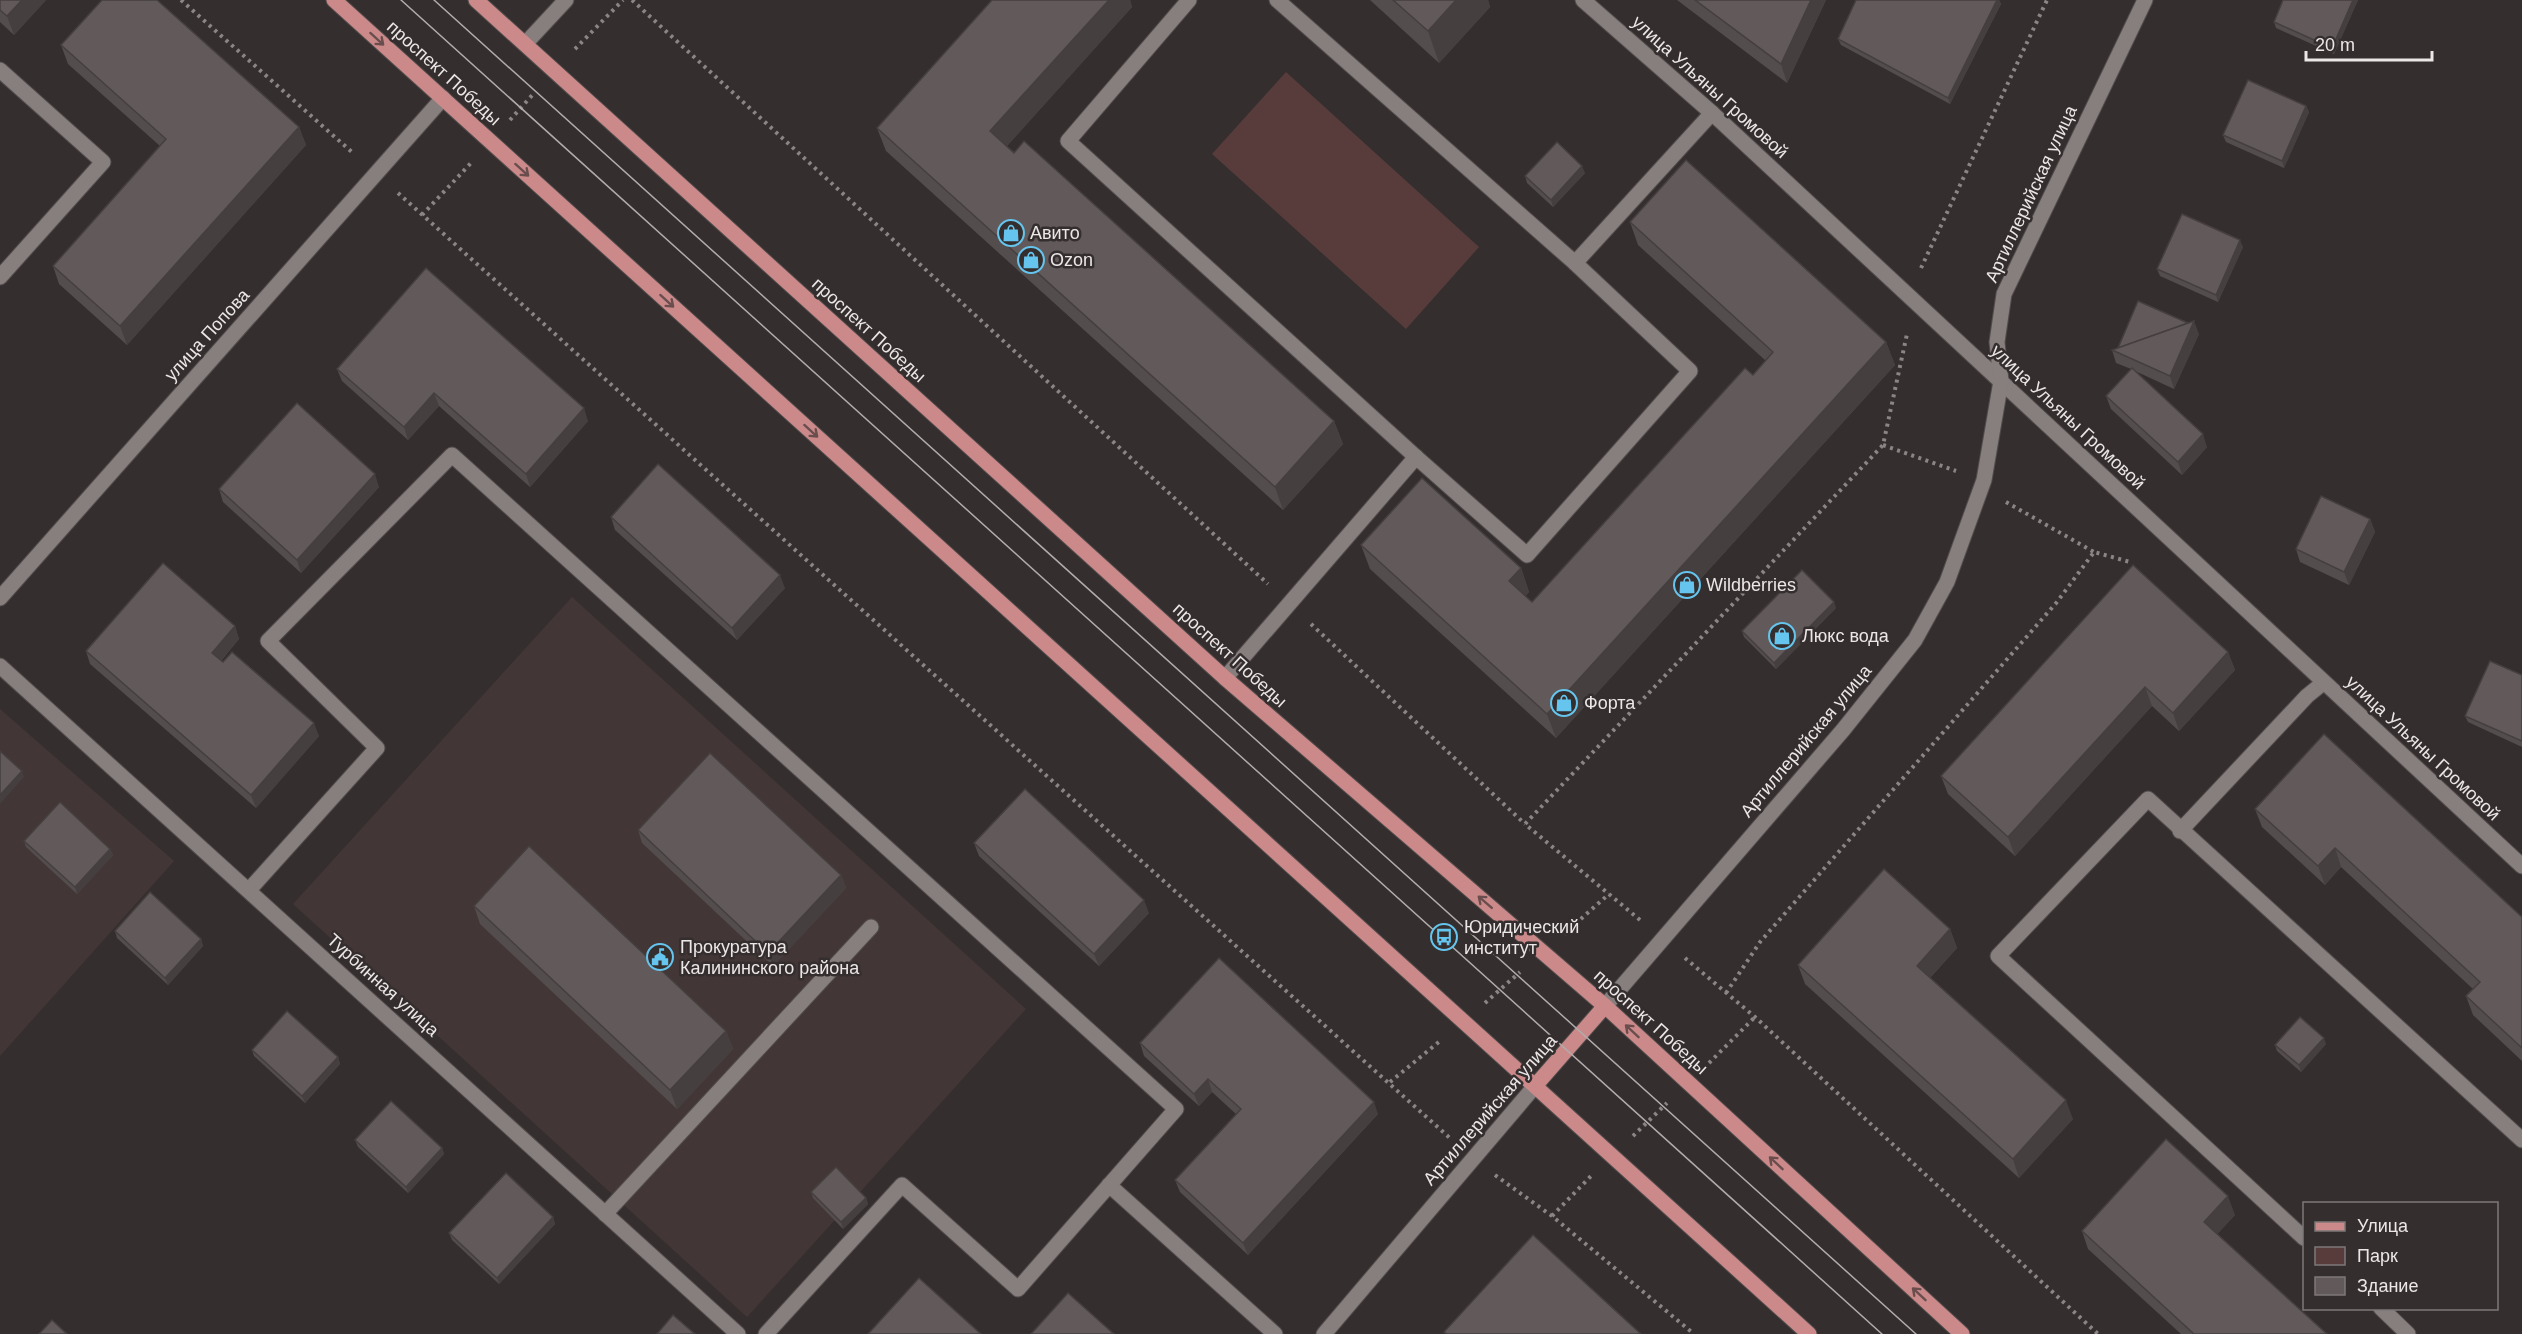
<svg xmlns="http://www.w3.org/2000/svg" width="2522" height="1334" viewBox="0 0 2522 1334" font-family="Arial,sans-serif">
<rect width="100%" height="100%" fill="#352e2e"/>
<g fill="#433636">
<polygon points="572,597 1026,1009 747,1317 293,904"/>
<polygon points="0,709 174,861 0,1056"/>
</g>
<polygon fill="#583c3c" points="1286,72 1479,247 1406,329 1212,154"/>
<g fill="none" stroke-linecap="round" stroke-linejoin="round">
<defs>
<g id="service">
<polyline points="1189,0 1068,141 1416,457"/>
<polyline points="1277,0 1575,263 1712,113"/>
<polyline points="525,44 566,0"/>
<polyline points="0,70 103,162 0,277"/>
<polyline points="1225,678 1416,457 1527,555 1690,371 1575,263"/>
<polyline points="2180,831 2307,696 2323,683"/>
<polyline points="249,890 377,748 268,641 452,455 1176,1109 1018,1289 902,1185 766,1334"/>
<polyline points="1109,1185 1275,1334"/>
<polyline points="605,1214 871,927"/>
<polyline points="2304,1238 1998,956 2148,799 2522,1140"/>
<polyline points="2381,1308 2408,1334"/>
</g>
<g id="minor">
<polyline points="1583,0 1712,113 2522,866"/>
<polyline points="0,598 443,98"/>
<polyline points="0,666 738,1334"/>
</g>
<g id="tertiary">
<polyline points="1605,1006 1843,730 1915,640 1947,582 1984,480 2001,381 1997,342 2004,294 2145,0"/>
<polyline points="1324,1334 1535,1086"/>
</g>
<g id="primary">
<polyline points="334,0 1809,1334"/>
<polyline points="476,0 1225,678 1605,1006 1962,1334"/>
<polyline points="1535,1086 1605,1006"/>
</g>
</defs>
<use href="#service" stroke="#524c4c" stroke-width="17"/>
<use href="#minor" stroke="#524c4c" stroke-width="17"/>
<use href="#tertiary" stroke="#524c4c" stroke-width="17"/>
<use href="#primary" stroke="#524c4c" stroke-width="17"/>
<g stroke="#8b8585" stroke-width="4" stroke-dasharray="3 4.5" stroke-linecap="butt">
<polyline points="181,0 354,154"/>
<polyline points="632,0 1268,584"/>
<polyline points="575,49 623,0"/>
<polyline points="510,120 535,92"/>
<polyline points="398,193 1452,1140"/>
<polyline points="422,215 471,163"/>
<polyline points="1921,268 2047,0"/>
<polyline points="1883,445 1956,471"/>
<polyline points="2006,502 2094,552"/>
<polyline points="1311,624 1525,824"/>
<polyline points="1640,920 1525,824 1883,445 1907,334"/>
<polyline points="1564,934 1609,894"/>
<polyline points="1685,958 1755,1017 2098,1334"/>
<polyline points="1726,993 1760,942 2057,602 2094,552 2130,562"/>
<polyline points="1485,1003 1520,972"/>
<polyline points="1709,1063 1755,1017"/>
<polyline points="1390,1082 1440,1041"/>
<polyline points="1633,1136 1667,1103"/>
<polyline points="1495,1175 1552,1216 1694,1334"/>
<polyline points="1552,1216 1591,1176"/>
</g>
<use href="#service" stroke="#877e7e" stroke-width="15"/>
<use href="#minor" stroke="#877e7e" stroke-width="15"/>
<use href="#tertiary" stroke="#877e7e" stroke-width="15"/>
<use href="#primary" stroke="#cb898a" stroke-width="15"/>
<g stroke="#b1acac" stroke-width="1.5">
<polyline points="401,0 1882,1334"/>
<polyline points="434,0 1916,1334"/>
</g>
</g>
<g fill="#544d4d">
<polygon points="0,0 46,0 14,35 0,22"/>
<polygon points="992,0 1130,0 1132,7 1007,146 1334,421 1343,444 1283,510 886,151 877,128"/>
<polygon points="1370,0 1488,0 1490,7 1439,63"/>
<polygon points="1677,0 1826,0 1787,83"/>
<polygon points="1856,0 1999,0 2001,4 1950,104 1841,45 1838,39"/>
<polygon points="2358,0 2334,54 2276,28 2274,22"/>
<polygon points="61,45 299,127 306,145 127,345 59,284 53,266 160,146 68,64"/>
<polygon points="2306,106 2309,112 2284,168 2226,142 2223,135"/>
<polygon points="1585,173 1553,207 1527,183 1525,176"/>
<polygon points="1630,222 1886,342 1895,365 1556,738 1370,569 1361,545 1521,568 1529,592 1525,596 1532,602 1766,361 1638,245"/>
<polygon points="2243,247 2218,302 2160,276 2157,269"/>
<polygon points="2199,334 2174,389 2135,371 2207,447 2182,475 2111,409 2106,396 2131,369 2116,363 2112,350"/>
<polygon points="337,369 588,421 530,487 439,406 408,440 342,381"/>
<polygon points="379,487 301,573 223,502 219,489"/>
<polygon points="611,517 785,588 737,640 615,530"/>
<polygon points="2370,519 2375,532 2349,585 2300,562 2296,549"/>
<polygon points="1836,608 1776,669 1744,637 1742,631"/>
<polygon points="235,626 239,639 221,661 319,736 256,808 90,664 86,651"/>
<polygon points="2228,652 2235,670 2179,731 2152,706 2015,856 1948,794 1941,776"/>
<polygon points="2522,675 2522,747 2468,722 2465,716"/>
<polygon points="2255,809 2522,917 2522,1061 2473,1015 2466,996 2473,989 2341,867 2325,885 2262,827"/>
<polygon points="638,830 841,875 846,888 773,966 642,843"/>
<polygon points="24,841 110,849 113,855 77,894 26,847"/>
<polygon points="974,843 1149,913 1099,966 979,856"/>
<polygon points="474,906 726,1031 733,1049 677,1109 480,924"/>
<polygon points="1950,929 1957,948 1930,978 2073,1119 2019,1178 1805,984 1798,965"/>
<polygon points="115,931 201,939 203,946 168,985 117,938"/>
<polygon points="1140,1043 1378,1114 1248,1255 1180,1192 1175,1180 1236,1114 1212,1092 1199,1106 1144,1056"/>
<polygon points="2326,1044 2301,1072 2277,1051 2275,1045"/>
<polygon points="252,1050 338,1057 340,1064 305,1103 254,1056"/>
<polygon points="355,1140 442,1148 444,1154 408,1193 358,1147"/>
<polygon points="811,1192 866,1198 868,1204 843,1229 813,1198"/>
<polygon points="2235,1215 2217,1234 2327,1334 2181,1334 2088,1249 2082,1231"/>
<polygon points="553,1217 555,1224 499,1284 452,1240 449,1233"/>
</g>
<g fill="#453f3f">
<polygon points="22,0 46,0 14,35 7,16"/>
<polygon points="1109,0 1130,0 1132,7 999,155 990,131"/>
<polygon points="1456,0 1488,0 1490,7 1439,63 1428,31"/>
<polygon points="1811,0 1826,0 1787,83 1781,64"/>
<polygon points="1997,0 1999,0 2001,4 1950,104 1948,98"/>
<polygon points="2353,0 2358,0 2334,54 2332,48"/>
<polygon points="2306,106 2309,112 2284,168 2282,161"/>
<polygon points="299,127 306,145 127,345 120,326"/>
<polygon points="1582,166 1585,173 1553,207 1551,200"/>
<polygon points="2240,240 2243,247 2218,302 2216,295"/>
<polygon points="2194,321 2199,334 2174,389 2170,376"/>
<polygon points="1886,342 1895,365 1556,738 1547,714"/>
<polygon points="434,393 439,406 408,440 404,427"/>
<polygon points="584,408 588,421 530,487 526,474"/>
<polygon points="1334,421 1343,444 1283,510 1275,487"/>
<polygon points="2203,434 2207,447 2182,475 2178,462"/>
<polygon points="375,474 379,487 301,573 297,560"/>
<polygon points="2370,519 2375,532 2349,585 2344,572"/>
<polygon points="1521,568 1529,592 1518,605 1509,581"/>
<polygon points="780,575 785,588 737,640 732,628"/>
<polygon points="1834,602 1836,608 1776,669 1774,663"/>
<polygon points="235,626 239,639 217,665 212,653"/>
<polygon points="2228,652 2235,670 2179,731 2173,713"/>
<polygon points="2145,687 2152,706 2015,856 2008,837"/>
<polygon points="314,723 319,736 256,808 251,795"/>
<polygon points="22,771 24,777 0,804 0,795"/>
<polygon points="2335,848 2341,867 2325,885 2318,866"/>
<polygon points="110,849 113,855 77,894 75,887"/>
<polygon points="841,875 846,888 773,966 768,953"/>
<polygon points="1144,900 1149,913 1099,966 1094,954"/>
<polygon points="1950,929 1957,948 1924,984 1917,966"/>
<polygon points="201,939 203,946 168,985 165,978"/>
<polygon points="726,1031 733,1049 677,1109 670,1090"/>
<polygon points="2324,1038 2326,1044 2301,1072 2299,1065"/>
<polygon points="338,1057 340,1064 305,1103 302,1096"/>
<polygon points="1208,1079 1212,1092 1199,1106 1194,1094"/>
<polygon points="2066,1100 2073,1119 2019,1178 2013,1159"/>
<polygon points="1374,1102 1378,1114 1248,1255 1243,1243"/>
<polygon points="442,1148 444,1154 408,1193 406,1187"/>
<polygon points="2228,1196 2235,1215 2211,1241 2204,1222"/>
<polygon points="866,1198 868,1204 843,1229 841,1222"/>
<polygon points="553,1217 555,1224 499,1284 497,1278"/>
</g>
<g fill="#625a5a" stroke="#453f3f" stroke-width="1.5">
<polygon points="0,0 22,0 7,16 0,10"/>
<polygon points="102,0 157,0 299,127 120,326 53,266 166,139 61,45"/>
<polygon points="992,0 1109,0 990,131 1014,153 1024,141 1334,421 1275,487 877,128"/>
<polygon points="1393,0 1456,0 1428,31"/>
<polygon points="1695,0 1811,0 1781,64"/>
<polygon points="1856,0 1997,0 1948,98 1838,39"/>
<polygon points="2283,0 2353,0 2332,48 2274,22"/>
<polygon points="2248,80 2306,106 2282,161 2223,135"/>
<polygon points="1557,142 1582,166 1551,200 1525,176"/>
<polygon points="1686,160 1886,342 1547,714 1361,545 1422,478 1521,568 1509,581 1532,602 1745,368 1753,375 1773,352 1630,222"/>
<polygon points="2182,214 2240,240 2216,295 2157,269"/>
<polygon points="426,268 584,408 526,474 434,393 404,427 337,369"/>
<polygon points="2138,301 2188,323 2118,348"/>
<polygon points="2194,321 2170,376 2112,350"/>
<polygon points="2132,368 2203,434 2178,462 2106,396"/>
<polygon points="297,403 375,474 297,560 219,489"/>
<polygon points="658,464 780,575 732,628 611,517"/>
<polygon points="2321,496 2370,519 2344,572 2296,549"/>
<polygon points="163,563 235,626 212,653 223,662 232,652 314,723 251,795 86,651"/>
<polygon points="2133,565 2228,652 2173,713 2145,687 2008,837 1941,776"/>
<polygon points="1802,570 1834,602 1774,663 1742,631"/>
<polygon points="2490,661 2522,675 2522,741 2465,716"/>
<polygon points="2324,734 2522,917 2522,1048 2466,996 2480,982 2335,848 2318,866 2255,809"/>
<polygon points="0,751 22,771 0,795"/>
<polygon points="710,753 841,875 768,953 638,830"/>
<polygon points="1025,789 1144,900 1094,954 974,843"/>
<polygon points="60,802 110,849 75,887 24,841"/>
<polygon points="529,846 726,1031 670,1090 474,906"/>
<polygon points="1884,869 1950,929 1917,966 2066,1100 2013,1159 1798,965"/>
<polygon points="150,892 201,939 165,978 115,931"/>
<polygon points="1219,958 1374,1102 1243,1243 1175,1180 1241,1109 1208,1079 1194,1094 1140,1043"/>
<polygon points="287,1011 338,1057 302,1096 252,1050"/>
<polygon points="2300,1017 2324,1038 2299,1065 2275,1045"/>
<polygon points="391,1101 442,1148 406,1187 355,1140"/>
<polygon points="2166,1139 2228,1196 2204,1222 2327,1334 2194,1334 2082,1231"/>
<polygon points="836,1167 866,1198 841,1222 811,1192"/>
<polygon points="506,1173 553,1217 497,1278 449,1233"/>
<polygon points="1533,1235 1641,1334 1447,1334 1444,1332"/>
<polygon points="919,1278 981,1334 868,1334"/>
<polygon points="1068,1293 1114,1334 1031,1334"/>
<polygon points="673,1315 695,1334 657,1334"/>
<polygon points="52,1320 67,1334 39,1334"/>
</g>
<defs><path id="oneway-shaft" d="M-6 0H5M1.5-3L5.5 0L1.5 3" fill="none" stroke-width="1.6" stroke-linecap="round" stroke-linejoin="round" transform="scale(1.5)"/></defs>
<g stroke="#6a4e4e">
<use href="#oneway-shaft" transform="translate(377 39) rotate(42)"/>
<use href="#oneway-shaft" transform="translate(522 170) rotate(42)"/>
<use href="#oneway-shaft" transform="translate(667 301) rotate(42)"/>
<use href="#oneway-shaft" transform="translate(811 431) rotate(42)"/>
<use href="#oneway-shaft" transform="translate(1485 902) rotate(-139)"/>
<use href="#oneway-shaft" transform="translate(1632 1031) rotate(-137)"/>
<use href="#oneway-shaft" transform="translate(1776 1163) rotate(-137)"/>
<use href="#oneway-shaft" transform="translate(1919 1294) rotate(-137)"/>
</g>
<defs>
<symbol id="shop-ring" viewBox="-11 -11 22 22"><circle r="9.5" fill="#352e2e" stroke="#65c5ee" stroke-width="1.5"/><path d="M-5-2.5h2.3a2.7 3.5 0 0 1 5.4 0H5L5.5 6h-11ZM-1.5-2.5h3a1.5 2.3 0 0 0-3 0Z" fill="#65c5ee"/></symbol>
<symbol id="bus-ring" viewBox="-11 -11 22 22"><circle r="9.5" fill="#352e2e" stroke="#65c5ee" stroke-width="1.5"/><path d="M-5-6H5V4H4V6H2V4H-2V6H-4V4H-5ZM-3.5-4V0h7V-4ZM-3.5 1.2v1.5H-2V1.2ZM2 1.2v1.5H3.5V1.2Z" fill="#65c5ee"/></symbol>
<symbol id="civic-ring" viewBox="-11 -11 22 22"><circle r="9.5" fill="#352e2e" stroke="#65c5ee" stroke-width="1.5"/><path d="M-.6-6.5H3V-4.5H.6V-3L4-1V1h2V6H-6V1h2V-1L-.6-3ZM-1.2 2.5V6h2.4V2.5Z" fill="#65c5ee"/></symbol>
</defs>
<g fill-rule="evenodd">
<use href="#shop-ring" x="996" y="218" width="30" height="30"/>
<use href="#shop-ring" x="1016" y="245" width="30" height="30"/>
<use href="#shop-ring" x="1672" y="570" width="30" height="30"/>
<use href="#shop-ring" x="1767" y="621" width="30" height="30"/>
<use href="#shop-ring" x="1549" y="688" width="30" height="30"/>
<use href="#bus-ring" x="1429" y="922" width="30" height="30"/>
<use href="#civic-ring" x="645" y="942" width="30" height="30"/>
</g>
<g text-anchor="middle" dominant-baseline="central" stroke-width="5" stroke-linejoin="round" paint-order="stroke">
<g font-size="18" fill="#ece7e7" stroke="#352e2e">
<text transform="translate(444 73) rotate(42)">проспект Победы</text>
<text transform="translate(1710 87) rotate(42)">улица Ульяны Громовой</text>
<text transform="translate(2031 194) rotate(-65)">Артиллерийская улица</text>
<text transform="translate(869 330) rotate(42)">проспект Победы</text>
<text transform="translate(207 335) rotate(-48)">улица Попова</text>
<text transform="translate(2068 417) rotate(43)">улица Ульяны Громовой</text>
<text transform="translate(1230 655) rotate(42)">проспект Победы</text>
<text transform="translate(1806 741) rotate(-50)">Артиллерийская улица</text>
<text transform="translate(2423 748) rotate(43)">улица Ульяны Громовой</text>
<text transform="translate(383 985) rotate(42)">Турбинная улица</text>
<text transform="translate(1651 1022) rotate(42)">проспект Победы</text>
<text transform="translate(1490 1110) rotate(-49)">Артиллерийская улица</text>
</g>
<g font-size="18" fill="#ece7e7" stroke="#352e2e" text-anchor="start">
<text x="1030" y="233">Авито</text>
<text x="1050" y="260">Ozon</text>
<text x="1706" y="585">Wildberries</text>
<text x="1802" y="636">Люкс вода</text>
<text x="1584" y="703">Форта</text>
<text x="1464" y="927">Юридический<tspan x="1464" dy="21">институт</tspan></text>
<text x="680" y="947">Прокуратура<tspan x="680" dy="21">Калининского района</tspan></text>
</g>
</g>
<rect x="2303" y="1202" width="195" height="108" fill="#352e2e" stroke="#7e7878" stroke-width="1.5"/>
<rect x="2315" y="1222" width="30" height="9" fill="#cb898a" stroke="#7e7878" stroke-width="1.5"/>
<text x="2357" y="1232" font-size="18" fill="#ece7e7">Улица</text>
<rect x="2315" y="1247" width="30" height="18" fill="#583c3c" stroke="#7e7878" stroke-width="1.5"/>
<text x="2357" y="1262" font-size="18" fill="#ece7e7">Парк</text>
<rect x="2315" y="1277" width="30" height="18" fill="#625a5a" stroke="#7e7878" stroke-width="1.5"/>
<text x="2357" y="1292" font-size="18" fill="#ece7e7">Здание</text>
<path d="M2306 51v9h126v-9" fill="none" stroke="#ece7e7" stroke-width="3"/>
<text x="2315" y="51" font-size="18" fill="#ece7e7" stroke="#352e2e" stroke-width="4.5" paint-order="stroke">20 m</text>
</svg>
